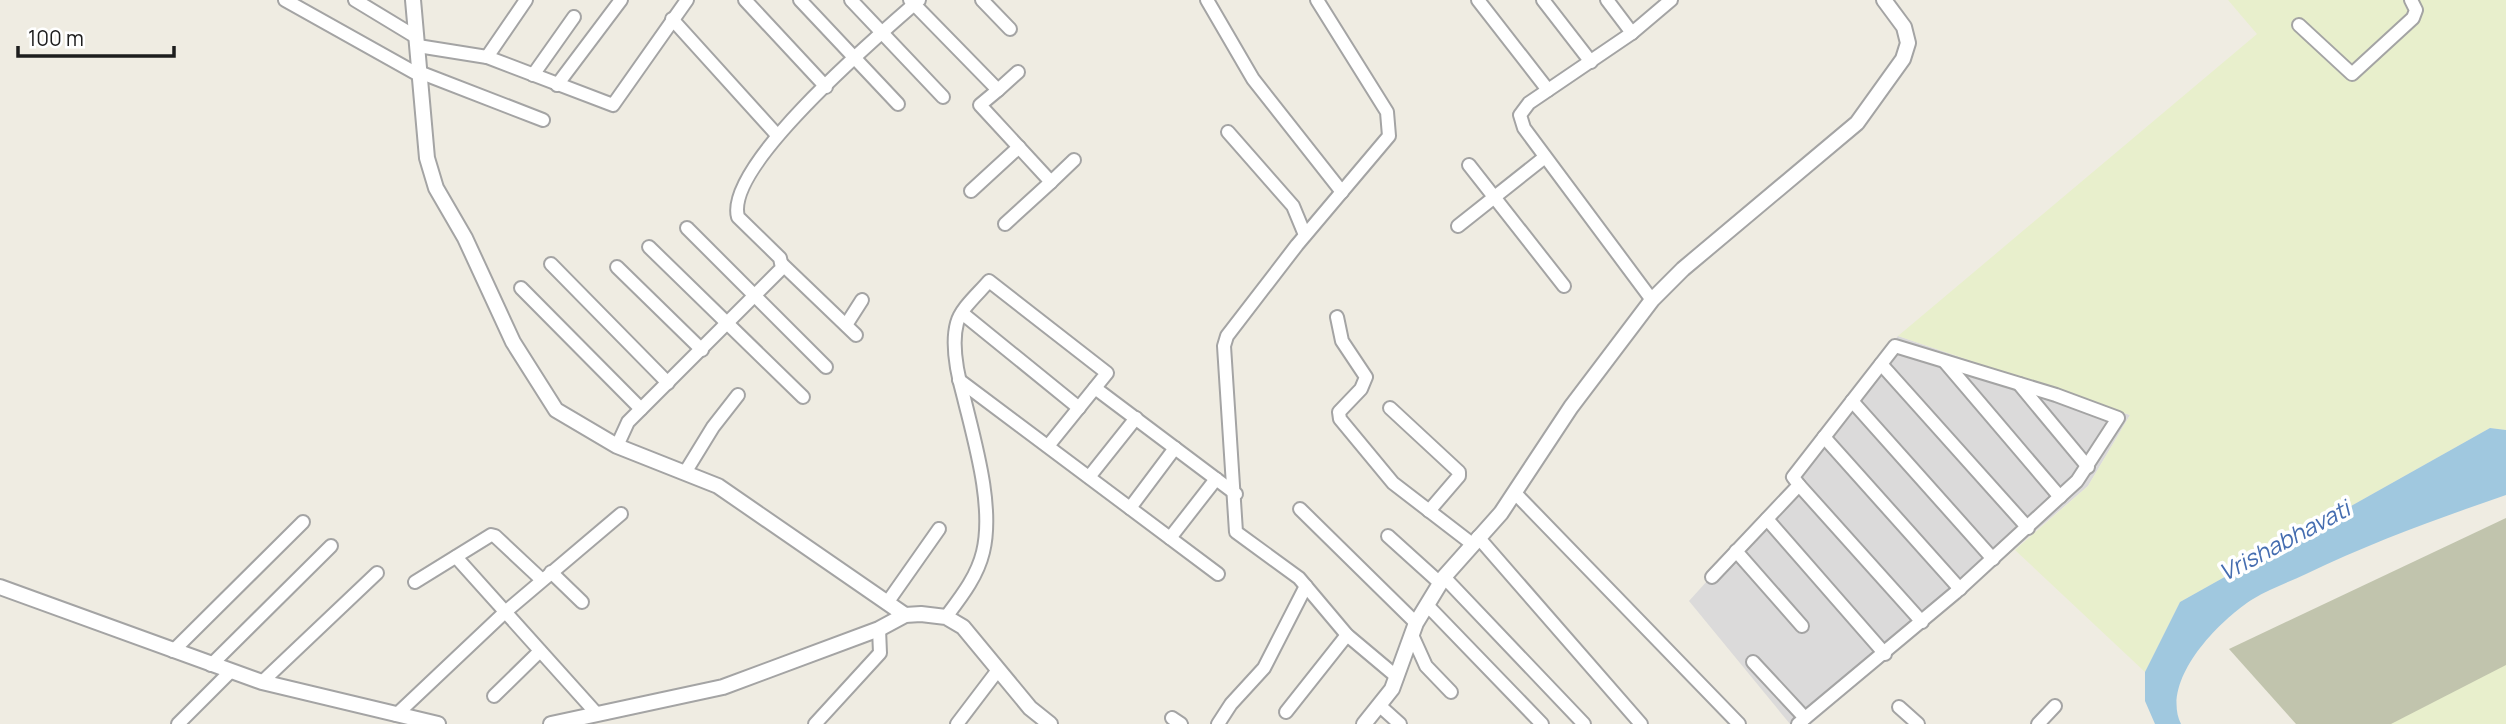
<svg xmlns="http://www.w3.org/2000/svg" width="2506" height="724" viewBox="0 0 2506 724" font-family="Manrope,sans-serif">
<rect width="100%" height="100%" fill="#efece2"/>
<polygon fill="#dbdada" points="1898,336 2130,415 2088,486 1811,724 1790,724 1689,601 1795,484 1785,478"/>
<polygon fill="#c1c4ad" points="2506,518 2506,667 2397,724 2296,724 2229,649"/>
<g fill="#e8efcc">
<polygon points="2228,0 2506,0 2506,430 2490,428 2180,602 2145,672 2015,550 2088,486 2130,415 1898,336 2257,34"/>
<polygon points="2506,665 2506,724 2391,724"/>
</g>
<path fill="#a0c8df" d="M2490 428 2506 430V495C2439 518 2370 543 2306 574 2289 582 2269 589 2253 599 2218 621 2160 681 2181 724H2155L2145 701V672L2180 602Z"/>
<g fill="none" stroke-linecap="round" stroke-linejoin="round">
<defs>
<g id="minor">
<polyline points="285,0 419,75"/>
<polyline points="355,0 416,37"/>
<polyline points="745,0 826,87"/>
<polyline points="800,0 898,104"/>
<polyline points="851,0 943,97"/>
<polyline points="910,0 998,90 1018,72"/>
<polyline points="982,0 1010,29"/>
<polyline points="1207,0 1253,79 1342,192"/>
<polyline points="1317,0 1387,112 1389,136 1297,245 1227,336 1224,346 1236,532 1299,578 1347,635 1397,677"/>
<polyline points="1478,0 1548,90"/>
<polyline points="1543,0 1591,62"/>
<polyline points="1607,0 1632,33"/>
<polyline points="672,19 777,135"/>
<polyline points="2299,25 2352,74 2413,18 2416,10 2411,0"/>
<polyline points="418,46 487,57 613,105 687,0"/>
<polyline points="487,57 526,0"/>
<polyline points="419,72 543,120"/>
<polyline points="533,75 574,17"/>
<polyline points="557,85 621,0"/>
<polyline points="998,90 980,105 1051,182 1074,160"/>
<polyline points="1228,132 1293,206 1305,235"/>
<polyline points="1469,165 1564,286"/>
<polyline points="971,191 1019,147"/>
<polyline points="1005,224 1051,182"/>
<polyline points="1458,226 1545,157"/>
<polyline points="687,228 826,367"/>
<polyline points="649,247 803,397"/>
<polyline points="551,264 668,383"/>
<polyline points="782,264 856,335"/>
<polyline points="617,267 702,350"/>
<polyline points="521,288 641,409"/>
<polyline points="1652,300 1524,128 1520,115 1529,103 1632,33 1671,0"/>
<polyline points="962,313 1079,408"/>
<polyline points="1337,317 1342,341 1366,377 1361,389 1339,412 1340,419 1393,483 1471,543"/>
<polyline points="846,325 862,300"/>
<polyline points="1945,362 2060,497"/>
<polyline points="1881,364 2028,528"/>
<polyline points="959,380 1218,574"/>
<polyline points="2019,384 2088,467"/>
<polyline points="1095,388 1236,494"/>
<polyline points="1852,401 1993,559"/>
<polyline points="1390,408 1459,472 1459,476 1429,511"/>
<polyline points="1824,437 1960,589"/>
<path d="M617 446 628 422 782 268 780 258 738 217C724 166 880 34 919 0"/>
<polyline points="686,471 713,427 738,395"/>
<polyline points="1089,477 1136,418"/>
<polyline points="1799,485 1922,622"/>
<polyline points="1515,493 1739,724"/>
<polyline points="1130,508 1175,448"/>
<polyline points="1300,509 1416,623"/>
<polyline points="1767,519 1885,654"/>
<polyline points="1388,536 1440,583"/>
<polyline points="1478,537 1641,724"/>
<polyline points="1170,538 1216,479"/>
<polyline points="1736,551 1802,626"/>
<polyline points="456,557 597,714"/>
<polyline points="551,572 582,602"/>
<polyline points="1444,577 1584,724"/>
<polyline points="1712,577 1799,485 1793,477 1895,346 2056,395 2118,418 2077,481 1955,593 1798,724"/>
<polyline points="415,582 491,535 495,536 542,580"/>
<polyline points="887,603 939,529"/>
<polyline points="1427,605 1542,724"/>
<path d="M946 617C961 597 977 577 983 552 994 507 975 443 964 398 958 377 951 345 957 323 961 308 979 293 989 281L1107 373 1048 446"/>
<polyline points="1412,635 1426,666 1451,692"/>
<polyline points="173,651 303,522"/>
<polyline points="1753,662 1805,718"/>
<polyline points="211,665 331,546"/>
<polyline points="262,682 377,573"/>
<polyline points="494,696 540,651"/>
<polyline points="1380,706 1400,724"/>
<polyline points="1899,707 1918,724"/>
<polyline points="1286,712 1347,635"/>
<polyline points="396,715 504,613 621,514"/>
<polyline points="1172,718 1181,724"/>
<polyline points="178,724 230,672"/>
<polyline points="815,724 880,653 879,629"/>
<polyline points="957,724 998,670"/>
<polyline points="1218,724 1231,704 1264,668 1306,586"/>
<polyline points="2038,724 2055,706"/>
</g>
<g id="tertiary">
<polyline points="413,0 427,158 436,188 465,238 513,342 556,410 617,446 718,486 905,615"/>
<polyline points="0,587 262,682 438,724"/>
<polyline points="551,724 723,687 879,629 905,615 921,614 946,617 963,627 1030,708 1050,724"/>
<polyline points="1364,724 1392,689 1416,623 1444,577 1501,513 1571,407 1652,300 1683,269 1857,123 1903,59 1908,43 1904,27 1884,0"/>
</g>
</defs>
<use href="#minor" stroke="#a4a4a4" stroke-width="16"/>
<use href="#tertiary" stroke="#a4a4a4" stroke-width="18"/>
<use href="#minor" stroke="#fff" stroke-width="12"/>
<use href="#tertiary" stroke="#fff" stroke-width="14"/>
</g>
<g text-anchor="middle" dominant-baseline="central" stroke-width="7" stroke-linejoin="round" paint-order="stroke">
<g font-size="23" font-style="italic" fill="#456db0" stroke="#fff">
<text transform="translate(2284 540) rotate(-28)">Vrishabhavati</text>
</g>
</g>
<path d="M18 46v10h156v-10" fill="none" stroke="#1d1d1d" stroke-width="3.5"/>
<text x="28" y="46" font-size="21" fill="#1d1d1d" stroke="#ffffff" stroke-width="5" paint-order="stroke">100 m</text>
</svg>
